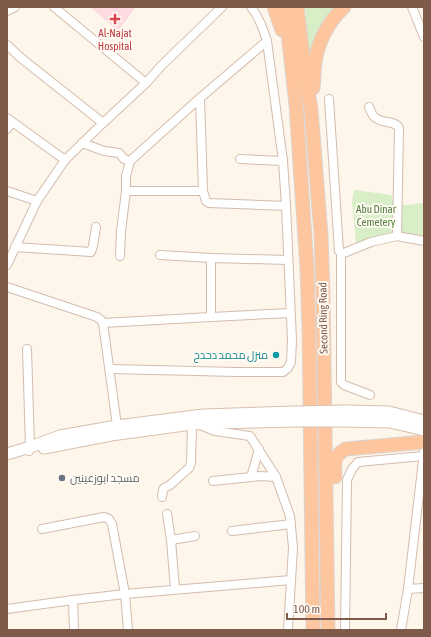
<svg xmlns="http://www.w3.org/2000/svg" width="431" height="637" viewBox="0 0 431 637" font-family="'Asap Condensed',Cairo,sans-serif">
<rect width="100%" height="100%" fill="#fef6ea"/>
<polygon fill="#fddce1" points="90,7 136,7 118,31"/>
<g fill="#d8eec6">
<polygon points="305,7 344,7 337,14 311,84"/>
<polygon points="354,190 391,195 396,206 424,203 424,237 401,232 356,243 352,202"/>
</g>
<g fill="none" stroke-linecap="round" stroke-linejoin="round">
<defs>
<g id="minor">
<polyline points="54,7 146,83"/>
<polyline points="412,7 424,37"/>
<polyline points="7,11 15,7"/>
<polyline points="7,45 21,58 103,123"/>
<polyline points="200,98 203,191 206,201 209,203 286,206"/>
<polyline points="329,99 339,251 341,253 344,253 371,242 397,236"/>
<path d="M369 107C371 111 372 116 376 118 383 124 395 120 399 128L397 236 424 241"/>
<polyline points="7,118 65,160"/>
<polyline points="7,129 12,122"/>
<polyline points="82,143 104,151 119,153 124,159 130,161"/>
<polyline points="240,159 283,161"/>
<polyline points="7,191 37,201"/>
<polyline points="126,191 203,191"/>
<polyline points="15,247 91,252 93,246 96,227"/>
<polyline points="341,253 341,382 344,385 370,395"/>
<polyline points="160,255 211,258 288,260"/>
<polyline points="120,256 121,231 126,191 126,176 130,161 200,98 267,41"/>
<polyline points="7,265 37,201 65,160 103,123 146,83 161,66 222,7"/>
<polyline points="7,287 97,317 101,320 103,323 117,426"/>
<polyline points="211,317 211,258"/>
<polyline points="103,323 211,317 290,313"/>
<polyline points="27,349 30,447 29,451"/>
<path d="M110 369 237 372H283L288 368 291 362 292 340 286 206 283 161 267 41C263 29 259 17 251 7"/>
<polyline points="200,425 215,431 250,436 276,477 290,516 293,548 288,630"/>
<polyline points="251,477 259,449"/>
<polyline points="213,481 260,476 276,477"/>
<polyline points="162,497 163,490 164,488 170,485 189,468 191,463 192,424"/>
<polyline points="167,514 171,540 175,589"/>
<polyline points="42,529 104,517 109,519 112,524 125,594 128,630"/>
<polyline points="232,531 291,524"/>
<polyline points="171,540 195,536"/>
<polyline points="408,589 424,588"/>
<polyline points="73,600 74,630"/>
<polyline points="7,609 73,600 125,594 291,580"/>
<polyline points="345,630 347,480 352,469 358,462 423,456"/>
<polyline points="401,630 408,589 424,452"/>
</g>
<g id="secondary">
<polyline points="345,411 389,412 424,421"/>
<polyline points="345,421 390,422 424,430"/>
<polyline points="44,448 111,435 192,424 214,423 295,421"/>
<polyline points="7,454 30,447 60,436 117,426 203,415 295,412"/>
</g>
<g id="trunk">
<polyline points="274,7 282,30"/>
<polyline points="285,7 296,105 307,268 309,328 313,630"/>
<polyline points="297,7 306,81 311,109 321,235 323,294 328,630"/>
<path d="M313 88C314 79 314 70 315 62 318 41 329 21 344 7"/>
<path d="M335 477C335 464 332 456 346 449L424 442"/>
</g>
</defs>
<use href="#minor" stroke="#d3bcae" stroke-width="10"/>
<use href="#secondary" stroke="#d8bfad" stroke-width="13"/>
<use href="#trunk" stroke="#ddd4d0" stroke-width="15"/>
<use href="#minor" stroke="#fff" stroke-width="8"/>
<use href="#secondary" stroke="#fff" stroke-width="11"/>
<use href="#trunk" stroke="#fec69e" stroke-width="13"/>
<defs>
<g id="secondary-bridge">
<polyline points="295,412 345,411"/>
<polyline points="295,421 345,421"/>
</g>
</defs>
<use href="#secondary-bridge" stroke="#d8bfad" stroke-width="13" stroke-linecap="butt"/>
<use href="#secondary-bridge" stroke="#fff" stroke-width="11"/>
</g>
<path fill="#e0444e" stroke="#fffaf2" stroke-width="1.5" d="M113 13h4v4h4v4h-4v4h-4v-4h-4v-4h4z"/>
<circle fill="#0f9aa8" stroke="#fffaf2" stroke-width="1.5" cx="276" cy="355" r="4"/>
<circle fill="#6b7280" stroke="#fffaf2" stroke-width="1.5" cx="62" cy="478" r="4"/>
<g text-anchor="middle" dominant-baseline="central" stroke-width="4" stroke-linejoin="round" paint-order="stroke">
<g font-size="11" fill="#be3a42" stroke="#fffaf2">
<text x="115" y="33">Al-Najat<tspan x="115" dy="13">Hospital</tspan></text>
</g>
<g font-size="11" fill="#527d3d" stroke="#fffaf2">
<text x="376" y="209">Abu Dinar<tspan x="376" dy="13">Cemetery</tspan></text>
</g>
<g font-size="11" fill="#7d5a4a" stroke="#fffaf2">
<text transform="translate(323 318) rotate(-91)">Second Ring Road</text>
</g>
<g font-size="11" fill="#0d838f" stroke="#fffaf2" text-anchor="end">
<text x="268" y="355">منزل محمد دحدح</text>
</g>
<g font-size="11" fill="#5b616d" stroke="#fffaf2" text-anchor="start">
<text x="70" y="478">مسجد ابوزعينين</text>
</g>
</g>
<rect width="431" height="637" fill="none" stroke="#7d5a4a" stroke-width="16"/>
<path d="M287 613v6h99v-6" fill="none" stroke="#7d5a4a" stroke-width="2"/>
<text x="293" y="613" font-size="12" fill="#7d5a4a" stroke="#fffaf2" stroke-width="3" paint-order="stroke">100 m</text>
</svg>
